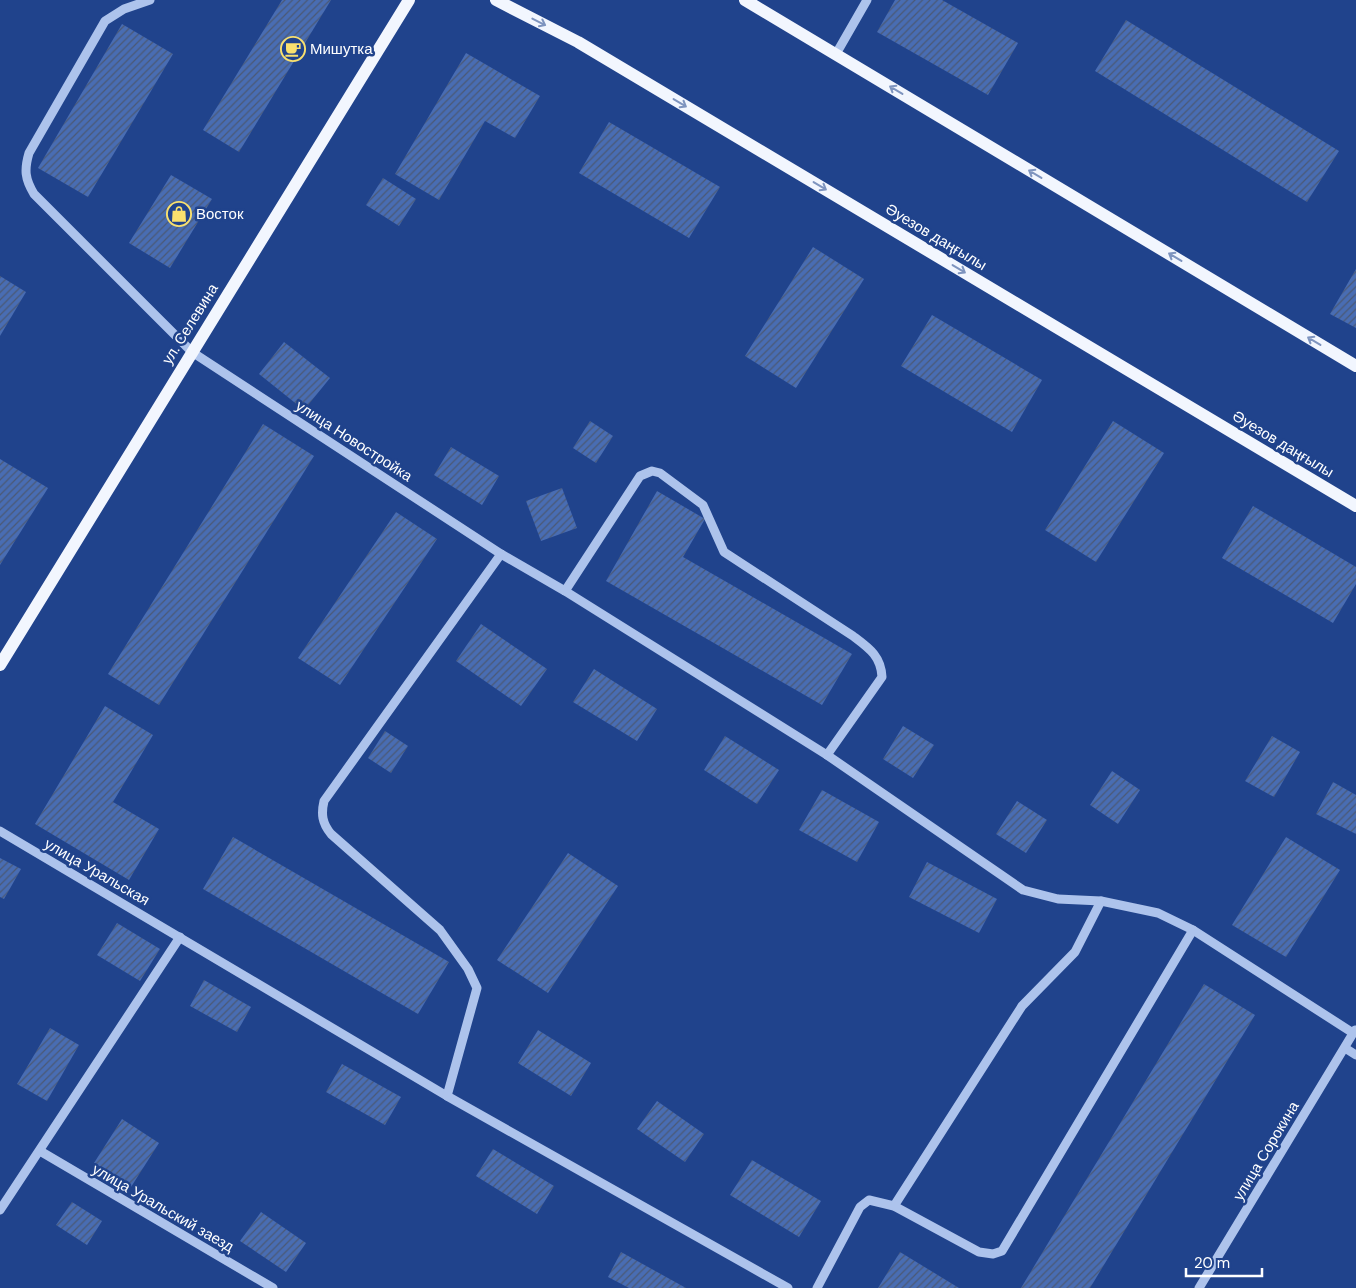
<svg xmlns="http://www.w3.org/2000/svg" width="1356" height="1288" viewBox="0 0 1356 1288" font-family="'DM Sans',sans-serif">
<defs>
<pattern id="building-hatch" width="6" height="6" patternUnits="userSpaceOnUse" patternTransform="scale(1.25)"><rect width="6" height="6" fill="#496db3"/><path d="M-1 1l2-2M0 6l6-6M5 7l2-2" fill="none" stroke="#4b5975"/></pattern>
</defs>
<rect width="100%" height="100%" fill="#20438c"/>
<g fill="url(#building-hatch)">
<polygon points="282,0 331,0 239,152 203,130"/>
<polygon points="895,0 942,0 1018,43 988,95 877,32"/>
<polygon points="1126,20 1339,151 1307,202 1095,71"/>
<polygon points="122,24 173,54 88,197 38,168"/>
<polygon points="466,53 540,96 515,138 485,121 439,200 395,174"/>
<polygon points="609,122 720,187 689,238 579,173"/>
<polygon points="171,175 212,199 170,268 129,243"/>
<polygon points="383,178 416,199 399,226 366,205"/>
<polygon points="813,247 864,279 796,388 745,356"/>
<polygon points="1356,269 1356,328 1330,314"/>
<polygon points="0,276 26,292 0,336"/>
<polygon points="932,315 1042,380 1012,432 901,366"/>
<polygon points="284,342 330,378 304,410 259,374"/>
<polygon points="590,421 613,436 596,463 573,448"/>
<polygon points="1113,421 1164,453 1096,562 1045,530"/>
<polygon points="263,424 314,456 159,705 108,674"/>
<polygon points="451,447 499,476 482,505 434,475"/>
<polygon points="0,459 48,488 0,565"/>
<polygon points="562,488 577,528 541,541 526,501"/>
<polygon points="657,491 705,519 683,557 852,654 822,705 606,581"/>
<polygon points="1253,506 1356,567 1356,584 1333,623 1222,558"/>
<polygon points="396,512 437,539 340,685 298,658"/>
<polygon points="481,624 547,669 521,706 456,661"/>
<polygon points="594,669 657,709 637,741 573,702"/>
<polygon points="105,706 153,735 113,802 159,829 129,880 35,824"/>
<polygon points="903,726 934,745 913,778 883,759"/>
<polygon points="385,731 408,746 391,773 368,758"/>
<polygon points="725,736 779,770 757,804 704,770"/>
<polygon points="1272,736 1300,752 1274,797 1245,781"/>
<polygon points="1112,771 1140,790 1118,824 1090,805"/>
<polygon points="1333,782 1356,795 1356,834 1316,814"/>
<polygon points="822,790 879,822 857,862 799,830"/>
<polygon points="1017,801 1047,820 1026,853 996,834"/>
<polygon points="233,837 449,962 418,1014 203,889"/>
<polygon points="1286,837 1340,870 1286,957 1232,925"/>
<polygon points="568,853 618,886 548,993 497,960"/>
<polygon points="0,858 21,869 4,899 0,897"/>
<polygon points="927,862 997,899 979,933 909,897"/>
<polygon points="117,923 160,949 140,981 97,955"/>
<polygon points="204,980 251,1007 237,1032 190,1006"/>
<polygon points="1204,984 1255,1015 1090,1288 1021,1288"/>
<polygon points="50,1028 79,1045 47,1101 17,1084"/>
<polygon points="538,1030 591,1063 571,1096 518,1063"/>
<polygon points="342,1064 401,1097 385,1125 326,1092"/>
<polygon points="657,1101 704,1134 685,1162 637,1129"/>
<polygon points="122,1119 159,1143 131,1187 94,1163"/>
<polygon points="493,1149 554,1186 537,1214 476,1176"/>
<polygon points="752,1160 821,1201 799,1237 730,1195"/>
<polygon points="72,1202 102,1221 87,1245 56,1225"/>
<polygon points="261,1212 306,1243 286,1272 240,1241"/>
<polygon points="621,1252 686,1288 629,1288 608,1277"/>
<polygon points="900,1252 959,1288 878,1288"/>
</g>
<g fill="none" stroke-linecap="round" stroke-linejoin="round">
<g stroke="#adc3ec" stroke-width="9">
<path d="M150 0 124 9 105 21 29 153C24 170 25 179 34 194L192 352 501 554 565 591 827 755 1023 890 1058 899 1101 901 1158 913 1193 930 1353 1033"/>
<polyline points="836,54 867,0"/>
<path d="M565 591 640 476 652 471 660 473 703 505 724 552 853 636C869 648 881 656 882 677L827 755"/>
<polyline points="0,831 447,1096 788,1288"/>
<polyline points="1345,1048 1356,1055"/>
<path d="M447 1096 477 988 468 969 440 930 331 834C322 823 321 814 324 801L501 554"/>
<polyline points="40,1151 273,1288"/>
<polyline points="894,1206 1022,1006 1075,952 1101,901"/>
<polyline points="0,1210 180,937"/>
<polyline points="817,1288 860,1207 869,1200 894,1206 979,1252 993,1254 1002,1251 1193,930"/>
<polyline points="1199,1288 1355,1030"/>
</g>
<g stroke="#f2f6fe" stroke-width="12">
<polyline points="496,0 578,42 1356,506"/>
<polyline points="745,0 1356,366"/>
<polyline points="0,665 409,0"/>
</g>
</g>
<defs><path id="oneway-shaft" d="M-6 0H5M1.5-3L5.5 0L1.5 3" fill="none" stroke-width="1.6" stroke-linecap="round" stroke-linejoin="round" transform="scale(1.25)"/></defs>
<g stroke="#7e94bf">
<use href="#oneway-shaft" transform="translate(539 22) rotate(27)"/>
<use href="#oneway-shaft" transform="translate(896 90) rotate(-149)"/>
<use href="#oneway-shaft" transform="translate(680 103) rotate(31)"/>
<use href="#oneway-shaft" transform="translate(1035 174) rotate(-149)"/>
<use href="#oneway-shaft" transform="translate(820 186) rotate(31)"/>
<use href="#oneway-shaft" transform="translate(1175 257) rotate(-149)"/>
<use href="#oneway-shaft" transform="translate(959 269) rotate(31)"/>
<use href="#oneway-shaft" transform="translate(1314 341) rotate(-149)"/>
</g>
<defs>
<symbol id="cafe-ring" viewBox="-11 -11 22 22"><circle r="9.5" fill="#20438c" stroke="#f9e06e" stroke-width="1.5"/><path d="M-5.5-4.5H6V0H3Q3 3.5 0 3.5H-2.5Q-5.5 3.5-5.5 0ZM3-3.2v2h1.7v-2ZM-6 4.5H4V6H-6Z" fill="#f9e06e"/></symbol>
<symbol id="shop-ring" viewBox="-11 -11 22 22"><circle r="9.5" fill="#20438c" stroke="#f9e06e" stroke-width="1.5"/><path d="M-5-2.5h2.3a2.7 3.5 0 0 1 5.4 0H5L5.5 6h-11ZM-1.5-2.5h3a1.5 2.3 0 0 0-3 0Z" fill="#f9e06e"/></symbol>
</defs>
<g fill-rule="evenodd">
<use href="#cafe-ring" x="279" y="35" width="28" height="28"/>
<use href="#shop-ring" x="165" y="200" width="28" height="28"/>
</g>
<g text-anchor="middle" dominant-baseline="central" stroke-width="5" stroke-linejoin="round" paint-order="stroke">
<g font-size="15" fill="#fff" stroke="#20438c" text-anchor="start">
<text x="310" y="49">Мишутка</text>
<text x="196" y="214">Восток</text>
</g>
<g font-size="15" fill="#fff" stroke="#20438c">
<text transform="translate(936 237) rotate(31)">Әуезов даңғылы</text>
<text transform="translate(190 324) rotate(-58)">ул. Селевина</text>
<text transform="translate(354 441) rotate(33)">улица Новостройка</text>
<text transform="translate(1283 444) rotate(31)">Әуезов даңғылы</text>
<text transform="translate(97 872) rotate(30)">улица Уральская</text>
<text transform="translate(1266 1151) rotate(-59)">улица Сорокина</text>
<text transform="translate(163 1208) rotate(30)">улица Уральский заезд</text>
</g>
</g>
<path d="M1186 1268v8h76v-8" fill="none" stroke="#ffffff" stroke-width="2.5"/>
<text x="1194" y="1268" font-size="15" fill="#ffffff" stroke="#20438c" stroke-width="4" paint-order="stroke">20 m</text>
</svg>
